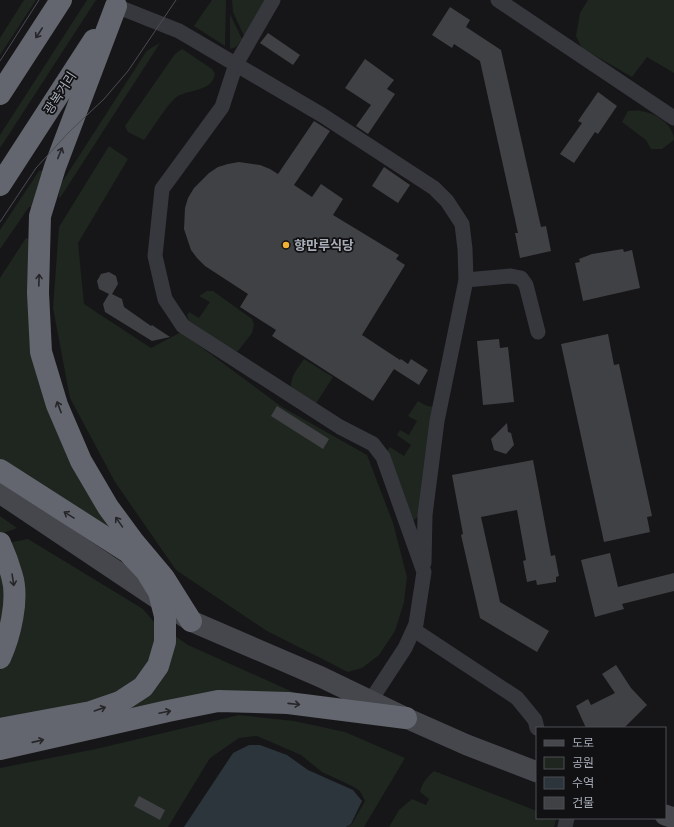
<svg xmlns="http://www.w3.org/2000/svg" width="674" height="827" viewBox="0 0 674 827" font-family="'Space Grotesk','Noto Sans KR',sans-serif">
<rect width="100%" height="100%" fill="#161618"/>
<g fill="#1e261f">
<polygon points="24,0 36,0 0,55 0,38"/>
<polygon points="87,0 96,0 0,148 0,135"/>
<polygon points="212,0 226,0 225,46 194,26"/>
<polygon points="232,0 267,0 244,36 233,12"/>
<polygon points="588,0 674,0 674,73 647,57 632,77 582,48 576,36 580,13"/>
<polygon points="230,14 242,39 236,47 230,49"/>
<polygon points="160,43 60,198 59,195 61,184 146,52 151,48"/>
<path d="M182 49 212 69 215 74C212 91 192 89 178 96 168 102 152 130 144 140L128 132 125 126 175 54Z"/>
<path d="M628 111C632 111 637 110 641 111 656 113 674 125 674 140L662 149H651L646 140 622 122Z"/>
<polygon points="109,146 128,159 78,243 84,304 151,348 181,332 282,407 367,455 393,523 407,577 404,602 395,631 379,655 362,668 348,672 267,631 176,570 115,482 70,398 53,308 59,227"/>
<polygon points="45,170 38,207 29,207 0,249 0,230 39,171"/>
<polygon points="26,238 32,241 42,373 128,541 0,460 0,278"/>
<polygon points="207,291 213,291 252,319 254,325 252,333 238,351 232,352 189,322 187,315 189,312 199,318 210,302 199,296"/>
<path d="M304 359 333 377 315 405 292 389C288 379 299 367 304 359Z"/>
<polygon points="418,401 427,406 435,407 422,479 419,516 414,520 410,518 386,452 390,447 404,456 411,445 397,435 400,430 409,435 417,421 408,416"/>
<polygon points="0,516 17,528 1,534 0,532"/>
<polygon points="28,539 143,609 153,621 188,645 295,693 295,695 118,715 0,721 0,670 3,666 8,543"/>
<polygon points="0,565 5,578 5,619 0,635"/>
<polygon points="239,715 294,721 345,732 405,758 364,827 346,827 352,824 365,801 360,791 352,786 322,772 301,755 257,736 239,738 210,758 168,827 0,827 0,768 96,749"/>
<path d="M434 771 537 811V818H553L556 820 554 827H389L399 810 412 799 426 805 429 799 420 792C422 783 427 777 434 771Z"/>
</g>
<polygon fill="#2c353c" points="249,745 260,745 287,755 308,770 353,790 362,801 351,824 346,827 184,827 233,753"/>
<g fill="#404145">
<polygon points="450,7 470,20 466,27 501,50 541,227 546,226 551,251 520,258 515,233 518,233 480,61 454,44 452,48 432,35"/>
<polygon points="268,33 300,55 293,65 260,43"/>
<polygon points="365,59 394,80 387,89 395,94 368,134 356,126 371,105 345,88"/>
<polygon points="598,92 617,106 598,134 595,132 574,163 560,154 582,123 578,121"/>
<polygon points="314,121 330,131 294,185 312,197 321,184 343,199 333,215 399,255 396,259 405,265 362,335 400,360 401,359 408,364 411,359 428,370 419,385 394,369 373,401 272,336 276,330 240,307 248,294 205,266 197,258 191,250 184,229 185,208 188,198 194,188 209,173 218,167 228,164 239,162 260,165 270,169 278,174"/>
<polygon points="384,167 410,185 398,203 372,186"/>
<polygon points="623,249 624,252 632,250 640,288 583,301 575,263 580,262 579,259 592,254"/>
<polygon points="109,272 116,276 118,284 112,294 122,299 124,307 151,326 152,325 170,337 152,341 105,312 103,304 109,294 99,289 97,281 101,274"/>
<polygon points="608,334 614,365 619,364 652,516 647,517 650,532 604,542 561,344"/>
<polygon points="499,339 500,348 508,347 514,402 483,405 477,341"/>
<polygon points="277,406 329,439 323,449 271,416"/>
<polygon points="507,423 508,432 511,433 514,445 506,454 494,450 491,439"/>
<polygon points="533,460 551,556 555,555 559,576 556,577 556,582 537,585 536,580 527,582 523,561 526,560 517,510 481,517 500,602 549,631 537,652 480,618 461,535 463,534 452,475"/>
<polygon points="610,553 618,587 674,573 674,591 622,604 624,609 595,617 581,560"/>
<polygon points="616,665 631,688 647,705 624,728 586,728 576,706 588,699 591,705 615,693 602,674"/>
<polygon points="139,796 165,810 160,820 134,806"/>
</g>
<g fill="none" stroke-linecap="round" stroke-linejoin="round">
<g stroke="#37383d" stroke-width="15">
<polyline points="273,0 236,64 222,107 162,189 155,256 165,299 183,326 340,427 373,444 383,457 424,572 416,624 405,648 371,700"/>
<polyline points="498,0 674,118"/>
<polyline points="116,6 179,31 322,115 434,188 447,201 462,224 465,249 466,280 437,421 425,515 424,563"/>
<polyline points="466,280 511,276 521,278 526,285 538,332"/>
<polyline points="414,630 517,698 535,720 537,728"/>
<polyline points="565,827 567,818"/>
</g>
<g stroke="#45474d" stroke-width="21">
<polyline points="0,493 191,621 321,677 406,718 467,745 537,772"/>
<polyline points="665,815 674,818"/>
</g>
<g stroke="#63666e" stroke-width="22">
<polyline points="116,6 55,167 40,216 38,293 41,352 57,405 81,461 108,507 133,541 164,578 191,621"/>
<polyline points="0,94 61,0"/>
<polyline points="0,185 94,40"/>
<polyline points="0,470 128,552 146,571 159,592 165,616 165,642 158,666 143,687 120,702 91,712 0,729"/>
<path d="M0 543C5 554 9 565 12 576 19 599 10 636 0 658"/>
<polyline points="0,749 168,711 218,701 288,703 406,718"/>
</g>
<g stroke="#4a4c52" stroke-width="1">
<polyline points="0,61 39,0"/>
<polyline points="0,222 36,168 69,132 104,99 128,71 176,0"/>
</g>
</g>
<defs><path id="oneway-shaft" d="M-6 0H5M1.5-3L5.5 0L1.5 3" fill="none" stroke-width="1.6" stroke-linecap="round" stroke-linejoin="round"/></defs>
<g stroke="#26262a">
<use href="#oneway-shaft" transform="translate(39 33) rotate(123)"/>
<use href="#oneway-shaft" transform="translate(60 153) rotate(-68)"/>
<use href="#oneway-shaft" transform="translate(39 280) rotate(-88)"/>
<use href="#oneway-shaft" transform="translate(59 407) rotate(-111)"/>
<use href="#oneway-shaft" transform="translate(69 515) rotate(-148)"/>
<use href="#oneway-shaft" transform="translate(119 522) rotate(-125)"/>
<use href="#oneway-shaft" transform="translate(13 580) rotate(81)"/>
<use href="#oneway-shaft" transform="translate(294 704) rotate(6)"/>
<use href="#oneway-shaft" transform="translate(100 709) rotate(-19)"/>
<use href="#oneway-shaft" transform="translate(165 712) rotate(-12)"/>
<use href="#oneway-shaft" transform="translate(38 741) rotate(-13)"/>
</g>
<circle fill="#f2b134" stroke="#111113" stroke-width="1.5" cx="286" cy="245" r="4"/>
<g text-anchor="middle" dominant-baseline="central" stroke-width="3.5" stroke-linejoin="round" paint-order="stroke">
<g font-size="13" fill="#a8adb8" stroke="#111113">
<text transform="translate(60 93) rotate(-57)">광복거리</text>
</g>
<g font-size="13" font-weight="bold" fill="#a8adb8" stroke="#111113" text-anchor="start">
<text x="294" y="245">향만루식당</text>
</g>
</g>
<rect x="536" y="727" width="130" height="92" fill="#111113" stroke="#4d4f55"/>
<rect x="544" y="740" width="20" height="6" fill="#45474d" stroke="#4d4f55"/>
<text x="572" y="747" font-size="12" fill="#a8adb8">도로</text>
<rect x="544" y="757" width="20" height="12" fill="#1e261f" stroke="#4d4f55"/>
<text x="572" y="767" font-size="12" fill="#a8adb8">공원</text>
<rect x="544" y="777" width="20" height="12" fill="#2c353c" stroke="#4d4f55"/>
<text x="572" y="787" font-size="12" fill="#a8adb8">수역</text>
<rect x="544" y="797" width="20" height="12" fill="#404145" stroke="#4d4f55"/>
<text x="572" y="807" font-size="12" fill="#a8adb8">건물</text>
</svg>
